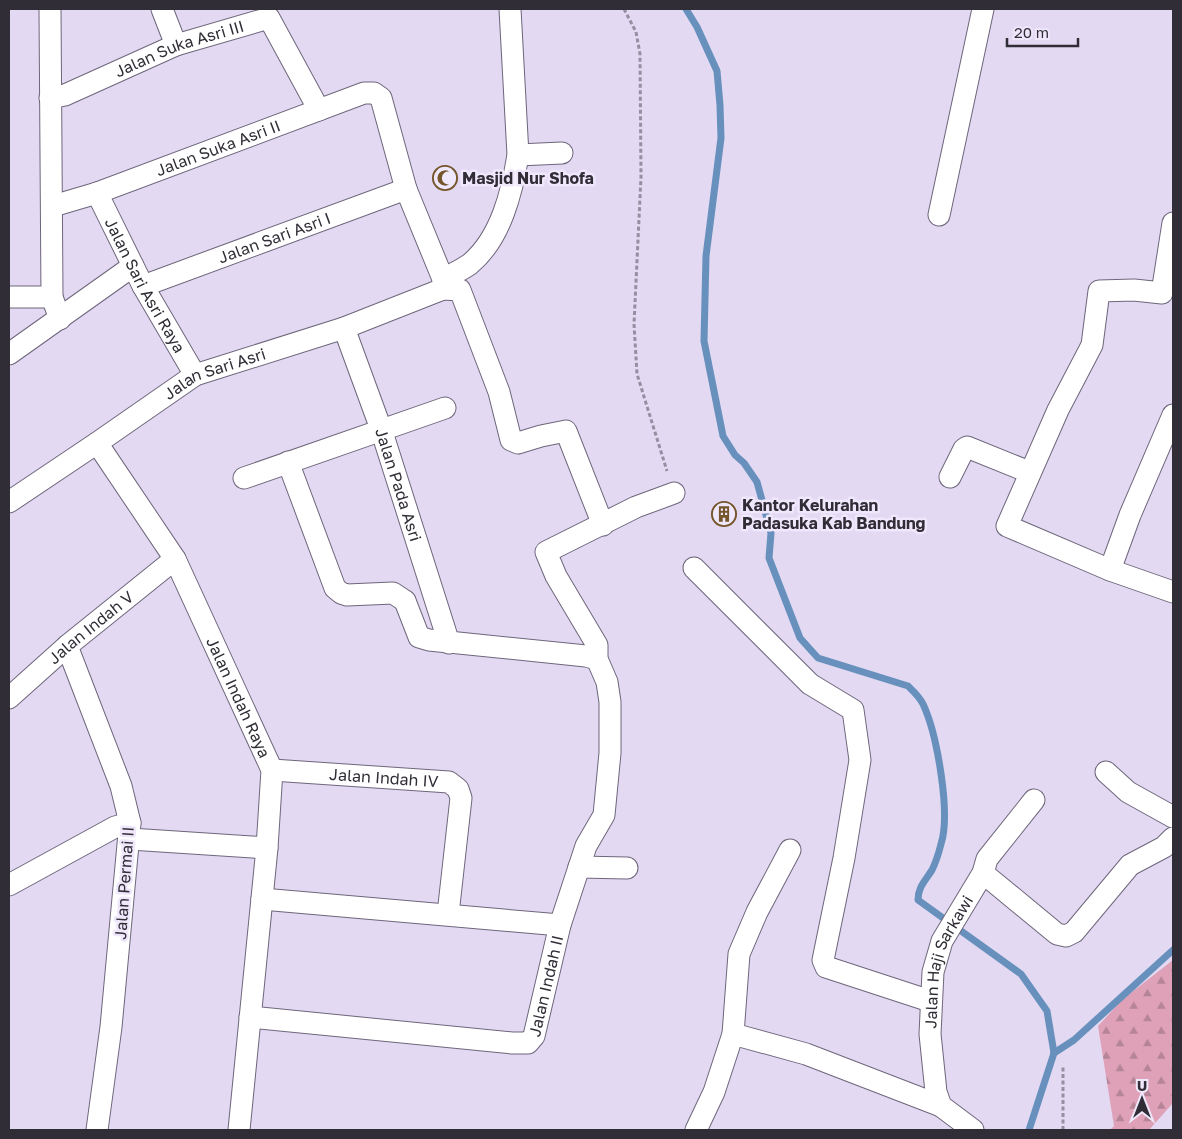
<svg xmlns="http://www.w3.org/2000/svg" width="1182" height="1139" viewBox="0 0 1182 1139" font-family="'Golos Text',sans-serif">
<defs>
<pattern id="forest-firs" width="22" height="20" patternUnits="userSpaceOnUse" patternTransform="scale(1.25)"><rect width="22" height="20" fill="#dfa1b7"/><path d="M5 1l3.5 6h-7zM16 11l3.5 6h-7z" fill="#b58496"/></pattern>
</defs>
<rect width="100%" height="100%" fill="#e3d9f2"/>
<polygon fill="url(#forest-firs)" points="1173,960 1173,1103 1149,1130 1110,1130 1114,1126 1098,1026 1123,999"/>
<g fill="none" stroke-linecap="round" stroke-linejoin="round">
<g stroke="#6790bd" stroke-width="7">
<path d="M686 9 697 27 717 71 720 105 721 138 706 256 704 341 723 436 735 455 744 463 757 482 771 533 769 558 800 638 818 658 908 686C914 692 919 696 923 704 937 734 951 813 941 844 939 852 936 862 932 870 925 881 918 887 918 900L1021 974 1047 1011 1054 1053 1029 1130"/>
<polyline points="1054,1053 1074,1040 1173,950"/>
</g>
<defs>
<g id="minor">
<polyline points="50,9 52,297 60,319"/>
<polyline points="162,9 176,45"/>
<path id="s1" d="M50 98 65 95 176 45 269 18 319 110"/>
<polyline points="518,155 562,153"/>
<path id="s2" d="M97 193 143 286 195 375"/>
<path id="s3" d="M53 206 97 193 364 93H374L381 98 406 189 443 279V289"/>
<polyline points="939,215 983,9"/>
<polyline points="1173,223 1162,293 1134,290 1099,291 1092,345 1058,410 1007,526 1110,570 1173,592"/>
<path d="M443 279C452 274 462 270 470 264 501 238 512 192 518 155L510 9"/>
<path id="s4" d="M143 286 406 189"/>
<polyline points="9,297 52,297"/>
<path id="s5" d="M344 328 381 429 449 643"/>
<polyline points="9,354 133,266"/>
<path id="s6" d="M97 443 175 559 272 770 267 848 239 1130"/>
<polyline points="288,462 335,588 341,593 347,595 393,593 405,601"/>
<polyline points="950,477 964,449 967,447 1029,472"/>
<polyline points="244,478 445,408"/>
<path id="s7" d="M9 502 97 443 195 375 344 328 443 289 460 290 499 392 511 440 518 443 541 436 566 431 603 525"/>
<polyline points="694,568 810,684 853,710 860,760 844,858 823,960 826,967 930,1001"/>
<polyline points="1110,570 1130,515 1173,415"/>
<polyline points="405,601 419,637 429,640 586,656 597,659"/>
<polyline points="67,646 121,786 130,823 111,1027 97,1130"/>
<path id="s8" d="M9 698 67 646 175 559"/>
<path id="s9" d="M272 770 449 782 458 789 461 798 448 914"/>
<polyline points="1106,772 1128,792 1173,817"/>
<polyline points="130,839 267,848"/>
<polyline points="579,867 627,868"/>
<polyline points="983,873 1057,934 1066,936 1074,932 1130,865 1164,847 1173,838"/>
<polyline points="9,885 115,827 130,823"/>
<polyline points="262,899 560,925"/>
<path id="s10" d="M250 1017 512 1043H528L534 1036 560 925 586 846 604 815 610 753V702L607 682 597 659V645L556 576 546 552 636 507 674 493"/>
<polyline points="733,1034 806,1054 941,1106"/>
<polyline points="696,1130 714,1092 733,1034 739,954 757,912 790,850"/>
<path id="s11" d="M973 1130 941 1106 936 1092 930 1034 933 972 942 941 983 873 987 859 1034 800"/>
</g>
</defs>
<use href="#minor" stroke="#6e667b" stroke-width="23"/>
<g stroke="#968fa1" stroke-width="3" stroke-dasharray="4 2.5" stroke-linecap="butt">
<polyline points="624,9 636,32 640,54 641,177 634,324 637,374 667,471"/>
<polyline points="1063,1130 1063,1065"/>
</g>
<use href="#minor" stroke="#fff" stroke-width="21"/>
</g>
<defs>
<symbol id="mosque-ring" viewBox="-11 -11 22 22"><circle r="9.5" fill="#efe7fb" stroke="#74562a" stroke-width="1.5"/><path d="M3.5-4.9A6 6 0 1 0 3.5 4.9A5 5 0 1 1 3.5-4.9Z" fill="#74562a"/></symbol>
<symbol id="building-ring" viewBox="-11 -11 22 22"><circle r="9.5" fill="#efe7fb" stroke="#74562a" stroke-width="1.5"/><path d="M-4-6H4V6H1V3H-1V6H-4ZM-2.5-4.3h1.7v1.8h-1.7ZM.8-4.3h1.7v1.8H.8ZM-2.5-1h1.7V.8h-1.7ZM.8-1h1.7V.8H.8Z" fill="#74562a"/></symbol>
</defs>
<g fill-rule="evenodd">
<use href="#mosque-ring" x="431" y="164" width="28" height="28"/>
<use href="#building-ring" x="710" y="500" width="28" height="28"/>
</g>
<g text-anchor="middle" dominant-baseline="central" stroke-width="5" stroke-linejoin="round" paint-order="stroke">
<g font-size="16" fill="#312d36" stroke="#efe7fb">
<text stroke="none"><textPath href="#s1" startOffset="139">Jalan Suka Asri III</textPath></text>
<text stroke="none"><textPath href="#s3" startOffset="175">Jalan Suka Asri II</textPath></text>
<text stroke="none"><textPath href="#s4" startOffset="140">Jalan Sari Asri I</textPath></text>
<text stroke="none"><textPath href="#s2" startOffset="104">Jalan Sari Asri Raya</textPath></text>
<text stroke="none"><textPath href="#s7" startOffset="244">Jalan Sari Asri</textPath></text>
<text stroke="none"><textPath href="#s5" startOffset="166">Jalan Pada Asri</textPath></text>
<text stroke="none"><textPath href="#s8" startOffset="108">Jalan Indah V</textPath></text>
<text stroke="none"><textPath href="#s6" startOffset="292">Jalan Indah Raya</textPath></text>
<text stroke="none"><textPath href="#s9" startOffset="112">Jalan Indah IV</textPath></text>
<text transform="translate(124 883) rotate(-86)">Jalan Permai II</text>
<text stroke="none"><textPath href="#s11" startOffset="189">Jalan Haji Sarkawi</textPath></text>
<text stroke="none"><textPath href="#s10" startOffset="340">Jalan Indah II</textPath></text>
</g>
<g font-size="16" font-weight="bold" fill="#312d36" stroke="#efe7fb" text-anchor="start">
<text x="462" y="178">Masjid Nur Shofa</text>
<text x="742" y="505">Kantor Kelurahan<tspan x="742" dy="18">Padasuka Kab Bandung</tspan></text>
</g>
</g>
<rect width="1182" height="1139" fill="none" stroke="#312d36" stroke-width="20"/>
<g transform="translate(1142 1099)" stroke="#efe7fb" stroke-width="4" paint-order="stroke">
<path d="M0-4L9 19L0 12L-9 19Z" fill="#312d36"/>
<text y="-8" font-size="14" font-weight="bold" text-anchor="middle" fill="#312d36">U</text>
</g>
<path d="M1007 38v8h71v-8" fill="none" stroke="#312d36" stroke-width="2.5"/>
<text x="1014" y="38" font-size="15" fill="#312d36" stroke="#efe7fb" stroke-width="4" paint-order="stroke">20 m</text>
</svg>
